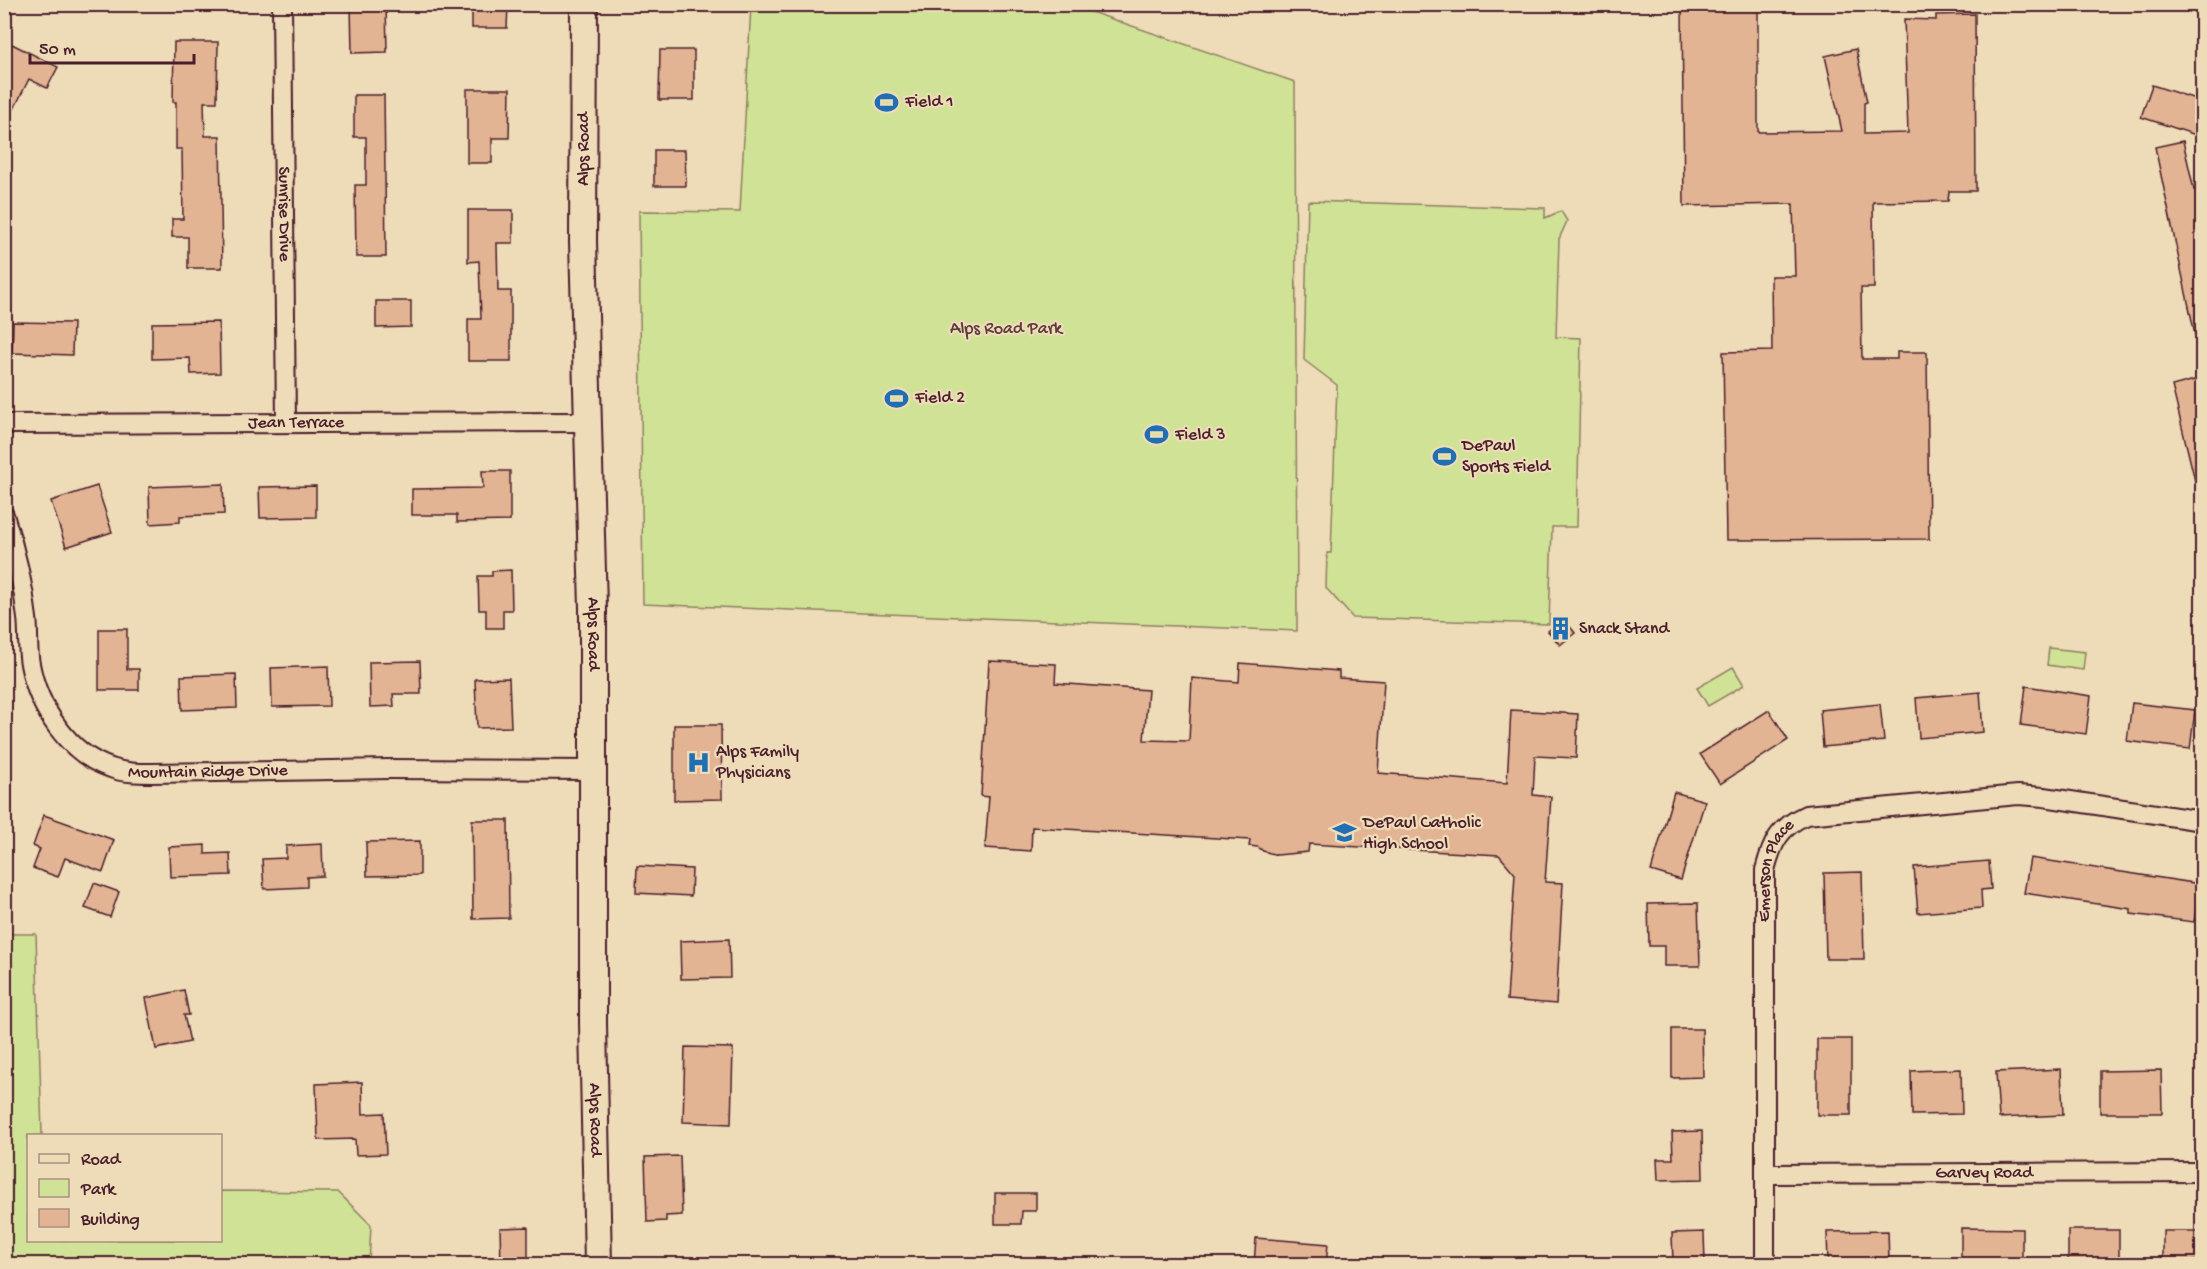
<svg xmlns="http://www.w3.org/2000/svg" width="2207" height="1269" viewBox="0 0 2207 1269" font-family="'Gochi Hand',sans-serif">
<rect width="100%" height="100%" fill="#eedbb8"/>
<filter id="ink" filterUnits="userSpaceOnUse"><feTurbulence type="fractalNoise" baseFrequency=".0167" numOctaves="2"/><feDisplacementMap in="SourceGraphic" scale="12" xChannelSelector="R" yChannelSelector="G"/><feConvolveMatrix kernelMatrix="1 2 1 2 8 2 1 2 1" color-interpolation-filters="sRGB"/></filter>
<g filter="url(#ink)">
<g fill="#d0e296" stroke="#8d8060" stroke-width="1.5">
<polygon points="751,5 1071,5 1295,82 1297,631 643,604 639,211 740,212"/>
<polygon points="1308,201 1545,208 1545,218 1561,211 1567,221 1559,239 1556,337 1581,338 1577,527 1552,527 1549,624 1353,618 1326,588 1327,553 1331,553 1337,385 1304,360"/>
<polygon points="2049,648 2085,652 2083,670 2047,665"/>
<polygon points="1733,667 1744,685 1708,706 1697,688"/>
<polygon points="5,934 36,934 42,1135 28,1136 28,1240 220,1240 221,1191 338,1192 371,1225 369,1264 5,1264"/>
</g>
<g fill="#e2b493" stroke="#4a1f2b" stroke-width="1.5">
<polygon points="351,4 386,4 387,52 352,53"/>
<polygon points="480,4 508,4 507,28 472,28 472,9 479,9"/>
<polygon points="1682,4 1725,4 1725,8 1758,8 1758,132 1842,131 1825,56 1856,49 1867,102 1864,103 1864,134 1908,133 1904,19 1936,20 1936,15 1975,14 1976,191 1949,191 1948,201 1873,202 1874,288 1861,288 1862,359 1897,359 1897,352 1927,352 1929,539 1726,540 1723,352 1772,351 1771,276 1795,276 1793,204 1684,206"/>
<polygon points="174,42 218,42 217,102 204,102 205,136 220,136 222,268 188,268 188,237 172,237 172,219 183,219 182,149 176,149 176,102 173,102"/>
<polygon points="12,44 58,67 47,88 29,79 4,129 4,58"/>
<polygon points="660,50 694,50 694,100 659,100"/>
<polygon points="2152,85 2202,101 2202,137 2141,117"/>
<polygon points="467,89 510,89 509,138 492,138 492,163 467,163"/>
<polygon points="354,95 384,95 386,257 356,257 355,185 366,185 366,137 354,137"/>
<polygon points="2183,141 2194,190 2202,188 2202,334 2195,335 2155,147"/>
<polygon points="654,150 685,150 686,186 654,186"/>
<polygon points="468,210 513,210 513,243 497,243 498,291 511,291 511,361 468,361 468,319 481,319 479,261 468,262"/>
<polygon points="376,301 411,301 411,327 376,328"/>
<polygon points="13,322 73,323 72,355 12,353"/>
<polygon points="219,322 220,373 191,374 190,358 152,359 152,323"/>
<polygon points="2202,378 2202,484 2196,485 2172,386"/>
<polygon points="482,471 510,471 510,521 457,522 457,515 412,515 412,489 483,488"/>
<polygon points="223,484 224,514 180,516 180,522 150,524 149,487"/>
<polygon points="97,486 112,532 66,547 51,501"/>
<polygon points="316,486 316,517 260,518 259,487"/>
<polygon points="511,570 512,610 503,610 503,628 486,628 486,610 479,610 478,576 492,576 492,571"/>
<polygon points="1563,618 1575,633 1560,645 1548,631"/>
<polygon points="99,629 127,629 127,669 139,669 139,690 99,690"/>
<polygon points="420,661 421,694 393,694 394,706 370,707 369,662"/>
<polygon points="989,661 1056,664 1055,683 1148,690 1144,740 1189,741 1192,678 1239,682 1240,663 1339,671 1339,678 1384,681 1378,773 1507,783 1511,710 1578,714 1576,758 1535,756 1533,795 1551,797 1545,882 1563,883 1556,1004 1507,1000 1515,874 1499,855 1309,844 1308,852 1277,855 1263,851 1258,847 1249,846 1250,840 1032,827 1031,851 985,848 989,797 981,796"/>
<polygon points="328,666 329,706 272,707 271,668"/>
<polygon points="236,674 237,708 182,710 181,676"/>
<polygon points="509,678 511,727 477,728 475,679"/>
<polygon points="2026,686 2091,696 2086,734 2021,725"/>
<polygon points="1980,692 1983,732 1919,738 1916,698"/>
<polygon points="2132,703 2195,710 2190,749 2127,741"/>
<polygon points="1880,704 1884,741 1823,747 1820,710"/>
<polygon points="1769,710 1788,740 1720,784 1700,754"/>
<polygon points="674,725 721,725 722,799 674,800"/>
<polygon points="1674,792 1705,801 1681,880 1651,871"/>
<polygon points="44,815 114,840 103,872 65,858 58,877 33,868 40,849 33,846"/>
<polygon points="472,820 508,820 509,918 473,919"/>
<polygon points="420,841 420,875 367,876 366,842"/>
<polygon points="322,844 323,876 307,877 307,887 264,889 262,859 286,858 286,846"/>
<polygon points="205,845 205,854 230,853 231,875 170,877 169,847"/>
<polygon points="2030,858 2200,884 2194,922 2131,914 2131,909 2024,893"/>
<polygon points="1989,861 1991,889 1981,890 1982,908 1918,913 1914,867"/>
<polygon points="637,866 692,869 691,896 636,893"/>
<polygon points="1862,872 1864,959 1826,959 1824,873"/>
<polygon points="94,883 119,892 110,917 85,908"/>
<polygon points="1698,903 1700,966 1664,966 1664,946 1649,946 1648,904"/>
<polygon points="729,939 730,978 681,979 680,941"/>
<polygon points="184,990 189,1015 184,1015 190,1042 156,1049 146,998"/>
<polygon points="1672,1029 1702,1029 1703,1077 1672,1078"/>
<rect x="1817" y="1039" width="34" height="76"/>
<polygon points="685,1047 733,1048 731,1124 683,1122"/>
<polygon points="1961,1069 1962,1114 1912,1115 1911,1071"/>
<polygon points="2061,1069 2063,1115 1999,1118 1996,1072"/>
<polygon points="2161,1070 2162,1113 2100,1113 2100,1071"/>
<polygon points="362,1082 363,1114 384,1113 386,1154 356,1155 355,1139 318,1140 316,1084"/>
<polygon points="1702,1131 1703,1179 1658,1180 1657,1159 1673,1159 1672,1132"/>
<polygon points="680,1156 682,1215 666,1216 666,1221 647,1222 645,1157"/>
<polygon points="995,1193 1036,1193 1036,1211 1022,1211 1021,1224 995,1224"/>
<polygon points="528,1227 528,1264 501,1264 500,1228"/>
<polygon points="1961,1228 2022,1229 2022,1264 1961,1264"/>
<rect x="2068" y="1230" width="51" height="31"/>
<polygon points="1888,1231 1889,1262 1828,1263 1827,1232"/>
<polygon points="2163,1231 2202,1231 2202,1261 2163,1262"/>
<polygon points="1704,1232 1705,1264 1673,1264 1672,1233"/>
<polygon points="1256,1238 1328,1244 1326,1264 1254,1264"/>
</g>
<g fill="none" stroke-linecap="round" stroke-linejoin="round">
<defs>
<g id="minor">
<path id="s1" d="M282 4 286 423"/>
<path id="s2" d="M4 424 589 422"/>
<path id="s3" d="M4 515C15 549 23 583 27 618 29 633 27 649 30 664 38 707 68 754 111 768 124 773 138 773 152 773L389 769 593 770"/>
<path id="s4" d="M1765 1174 2202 1172"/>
<path id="s5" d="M1765 1264V870C1772 843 1779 827 1806 815L2018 795 2044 797 2202 821"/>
</g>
<g id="secondary">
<path id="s6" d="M584 4 583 242 593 608V1024L598 1264"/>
</g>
</defs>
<use href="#minor" stroke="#4a1f2b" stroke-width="22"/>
<use href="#secondary" stroke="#4a1f2b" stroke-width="30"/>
<use href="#minor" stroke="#eedbb8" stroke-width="18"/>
<use href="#secondary" stroke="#eedbb8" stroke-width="26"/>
</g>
</g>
<defs>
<symbol id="stadium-bare" viewBox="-9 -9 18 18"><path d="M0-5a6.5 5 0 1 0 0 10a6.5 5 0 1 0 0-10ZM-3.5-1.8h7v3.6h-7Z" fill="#1f6fb2" stroke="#eedbb8" stroke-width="2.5" paint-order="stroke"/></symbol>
<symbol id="building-bare" viewBox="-9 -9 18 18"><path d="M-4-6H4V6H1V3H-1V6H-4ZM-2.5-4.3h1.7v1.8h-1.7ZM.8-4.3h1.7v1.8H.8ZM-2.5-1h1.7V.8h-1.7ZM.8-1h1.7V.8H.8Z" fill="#1f6fb2" stroke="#eedbb8" stroke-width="2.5" paint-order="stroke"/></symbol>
<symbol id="hospital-bare" viewBox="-9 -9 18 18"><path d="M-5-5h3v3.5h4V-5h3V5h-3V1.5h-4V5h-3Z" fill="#1f6fb2" stroke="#eedbb8" stroke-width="2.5" paint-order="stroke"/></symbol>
<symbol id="school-bare" viewBox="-9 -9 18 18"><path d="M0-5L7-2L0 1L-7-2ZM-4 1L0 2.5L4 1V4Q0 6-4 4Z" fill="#1f6fb2" stroke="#eedbb8" stroke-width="2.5" paint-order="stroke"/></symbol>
</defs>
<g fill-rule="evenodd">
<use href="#stadium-bare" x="870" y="86" width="33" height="33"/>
<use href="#stadium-bare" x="880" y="382" width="33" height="33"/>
<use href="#stadium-bare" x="1140" y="418" width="33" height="33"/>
<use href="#stadium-bare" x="1428" y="440" width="33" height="33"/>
<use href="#building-bare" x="1544" y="612" width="33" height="33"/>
<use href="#hospital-bare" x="682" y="746" width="33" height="33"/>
<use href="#school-bare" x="1328" y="816" width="33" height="33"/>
</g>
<g text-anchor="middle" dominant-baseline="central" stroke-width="4.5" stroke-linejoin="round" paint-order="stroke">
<g font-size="18" fill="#4a1f2b" stroke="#eedbb8" text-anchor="start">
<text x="905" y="102">Field 1</text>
<text x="915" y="398">Field 2</text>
<text x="1175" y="435">Field 3</text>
<text x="1462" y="446">DePaul<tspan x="1462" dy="21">Sports Field</tspan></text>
<text x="1579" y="629">Snack Stand</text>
<text x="716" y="752">Alps Family<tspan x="716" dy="21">Physicians</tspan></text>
<text x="1363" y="823">DePaul Catholic<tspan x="1363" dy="21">High School</tspan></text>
</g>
<g font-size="18" fill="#4a1f2b" stroke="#eedbb8">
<text transform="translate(584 149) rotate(-90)">Alps Road</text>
<text stroke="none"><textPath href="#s1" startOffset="210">Sunrise Drive</textPath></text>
<text stroke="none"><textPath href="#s2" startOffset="292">Jean Terrace</textPath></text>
<text stroke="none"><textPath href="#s6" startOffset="630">Alps Road</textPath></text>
<text stroke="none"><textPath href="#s3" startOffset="387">Mountain Ridge Drive</textPath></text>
<text stroke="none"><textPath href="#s5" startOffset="396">Emerson Place</textPath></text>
<text stroke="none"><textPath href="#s6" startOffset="1116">Alps Road</textPath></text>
<text stroke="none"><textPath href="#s4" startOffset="219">Garvey Road</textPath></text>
</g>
<g font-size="18" fill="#5e3c3b" stroke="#eedbb8">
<text x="1006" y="329">Alps Road Park</text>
</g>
</g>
<rect width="2207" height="1269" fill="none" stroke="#eedbb8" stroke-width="24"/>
<rect x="12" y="12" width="2183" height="1245" fill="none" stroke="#4a1f2b" stroke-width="2" filter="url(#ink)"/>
<rect x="27" y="1134" width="195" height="108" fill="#eedbb8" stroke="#ac9080" stroke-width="1.5"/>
<rect x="39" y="1154" width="30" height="9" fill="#eedbb8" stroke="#ac9080" stroke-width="1.5"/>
<text x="81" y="1164" font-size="18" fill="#4a1f2b">Road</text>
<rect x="39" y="1179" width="30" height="18" fill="#d0e296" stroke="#ac9080" stroke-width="1.5"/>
<text x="81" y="1194" font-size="18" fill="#4a1f2b">Park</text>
<rect x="39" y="1209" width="30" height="18" fill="#e2b493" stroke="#ac9080" stroke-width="1.5"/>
<text x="81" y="1224" font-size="18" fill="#4a1f2b">Building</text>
<path d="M30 54v9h164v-9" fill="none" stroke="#4a1f2b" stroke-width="3"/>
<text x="39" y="54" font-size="18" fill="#4a1f2b" stroke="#eedbb8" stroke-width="4.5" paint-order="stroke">50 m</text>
</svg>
